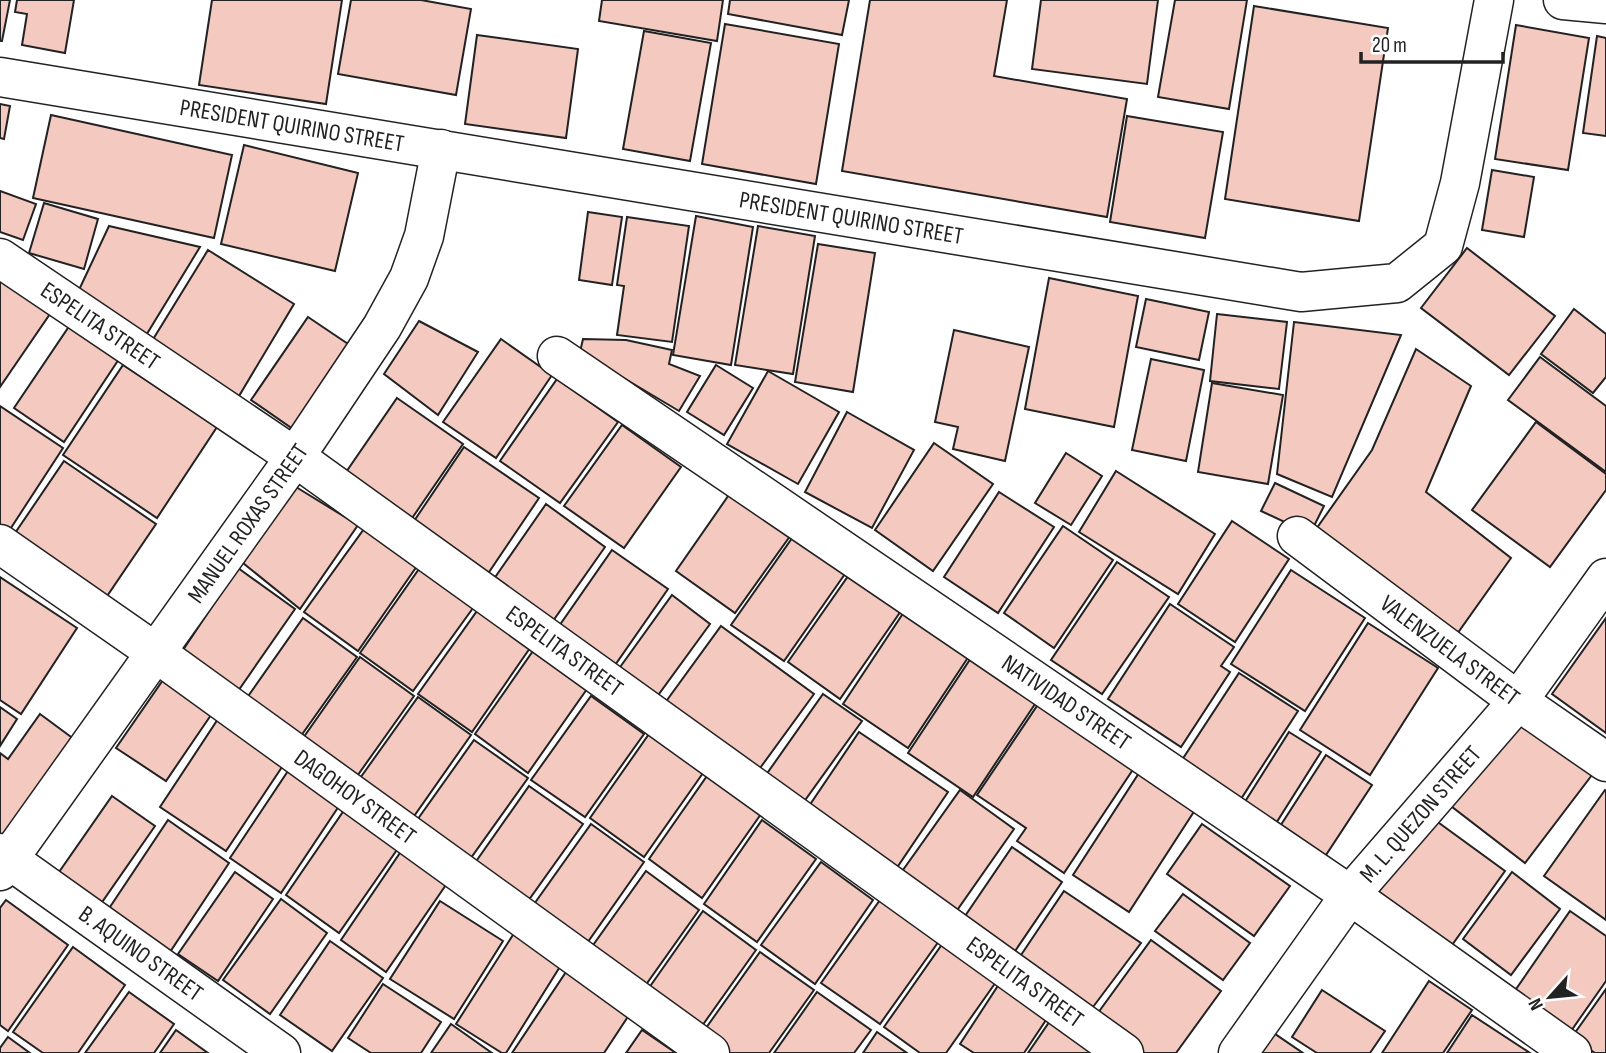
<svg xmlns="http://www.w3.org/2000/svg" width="1606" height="1053" viewBox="0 0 1606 1053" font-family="'Sofia Sans Condensed',sans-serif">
<rect width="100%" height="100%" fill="#fff"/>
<g fill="#f3c9c0" stroke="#222" stroke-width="2">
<polygon points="0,0 10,0 2,41 0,41"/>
<polygon points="17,0 74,0 65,53 22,45 27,14 15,12"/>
<polygon points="212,0 342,0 326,104 199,85"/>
<polygon points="351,0 421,0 471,9 456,95 338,74"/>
<polygon points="602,0 723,0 717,41 599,21"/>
<polygon points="730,0 849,0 842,35 728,14"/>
<polygon points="870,0 1007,0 994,76 1127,99 1107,217 842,171"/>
<polygon points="1041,0 1158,0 1147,84 1032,69"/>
<polygon points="1175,0 1247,0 1229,109 1158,97"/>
<polygon points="1254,6 1388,28 1359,221 1225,199"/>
<polygon points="725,24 839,44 816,184 702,164"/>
<polygon points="1516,25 1589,38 1568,170 1495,159"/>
<polygon points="644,31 711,43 690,161 623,149"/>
<polygon points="477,35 578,49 566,138 465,124"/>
<polygon points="1597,36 1606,38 1606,136 1583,133"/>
<polygon points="0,104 10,106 4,139 0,138"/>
<polygon points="51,115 232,155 214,238 33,198"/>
<polygon points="1127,116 1223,132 1205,238 1110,222"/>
<polygon points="244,145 358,173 335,271 221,244"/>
<polygon points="1492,170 1534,177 1524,237 1482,230"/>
<polygon points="0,191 36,204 23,240 0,232"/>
<polygon points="44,203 98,219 84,269 29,253"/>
<polygon points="588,212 622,217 612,285 579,280"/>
<polygon points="696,216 753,227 731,365 673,355"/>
<polygon points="627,217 689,226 672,342 617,335 624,286 617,285"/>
<polygon points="109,226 200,247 145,337 78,292"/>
<polygon points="758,226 815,236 793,374 735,365"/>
<polygon points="818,244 875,253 853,392 795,382"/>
<polygon points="1467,248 1555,316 1509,375 1421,308"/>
<polygon points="208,250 294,304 239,396 152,341"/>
<polygon points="1049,278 1138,296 1114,427 1025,409"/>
<polygon points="0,280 54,308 0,387"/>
<polygon points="1146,299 1209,312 1199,360 1136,347"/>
<polygon points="1574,309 1606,334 1606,377 1593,393 1541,354"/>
<polygon points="1217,314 1287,322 1279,389 1210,381"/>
<polygon points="308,317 360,352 303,436 251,400"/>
<polygon points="419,321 478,352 438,415 384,374"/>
<polygon points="1294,322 1401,335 1332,497 1277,474"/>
<polygon points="70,325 119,359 64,442 14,408"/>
<polygon points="954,330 1029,347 1005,461 953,449 958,427 935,422"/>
<polygon points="501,339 552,375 496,458 443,422"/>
<polygon points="583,339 626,340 672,350 669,364 700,376 679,411 580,352"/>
<polygon points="1416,349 1471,386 1426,492 1511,558 1457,634 1314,532 1372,450"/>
<polygon points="1540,357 1606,406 1606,472 1508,400"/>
<polygon points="1151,359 1204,370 1186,461 1132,450"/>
<polygon points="123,365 217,427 157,518 63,455"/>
<polygon points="716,365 753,388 724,435 687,412"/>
<polygon points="768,371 839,412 798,484 727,444"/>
<polygon points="557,379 618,422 560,503 500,461"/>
<polygon points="1212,383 1283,395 1268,484 1198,472"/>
<polygon points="397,398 463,444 408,524 342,478"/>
<polygon points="0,406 63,448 7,534 0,529"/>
<polygon points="847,412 914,450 872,528 805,492"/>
<polygon points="1536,422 1606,474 1606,490 1550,567 1472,510"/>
<polygon points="622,425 681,467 624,548 564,506"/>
<polygon points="934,443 993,484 933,571 875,530"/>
<polygon points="464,447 539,498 485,578 410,527"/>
<polygon points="1066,453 1102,476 1071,525 1035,503"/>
<polygon points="64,461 156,524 103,602 11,539"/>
<polygon points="1116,471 1215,534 1178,594 1079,532"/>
<polygon points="1275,483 1324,506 1310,534 1261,511"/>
<polygon points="296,487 358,525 300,609 243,563"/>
<polygon points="733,489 793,532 735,613 676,571"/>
<polygon points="999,492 1054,527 998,613 944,577"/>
<polygon points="546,504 605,547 548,628 489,586"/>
<polygon points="1232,521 1289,559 1235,642 1178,604"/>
<polygon points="1063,526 1113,560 1054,648 1004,613"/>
<polygon points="364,529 417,566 358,651 304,612"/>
<polygon points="795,534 847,571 784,661 731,625"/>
<polygon points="612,550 668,589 613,668 557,629"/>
<polygon points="1117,562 1169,597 1102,694 1051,660"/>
<polygon points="238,568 295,609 236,694 181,653"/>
<polygon points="419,569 473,608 413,691 360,653"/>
<polygon points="1291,570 1365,618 1305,711 1231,664"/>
<polygon points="851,572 903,608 840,699 788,662"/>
<polygon points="0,577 77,628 21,714 0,700"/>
<polygon points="672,595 710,624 656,698 618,670"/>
<polygon points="1170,604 1234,647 1221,666 1230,672 1181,747 1108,699"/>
<polygon points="908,606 973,650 908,748 843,704"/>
<polygon points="477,611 530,648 472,732 418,694"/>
<polygon points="303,618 357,657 298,740 244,702"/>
<polygon points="1606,618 1606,733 1552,694"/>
<polygon points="1368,623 1438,668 1370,775 1300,730"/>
<polygon points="721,626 814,694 755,775 662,707"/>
<polygon points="533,651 587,689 528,773 475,734"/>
<polygon points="973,655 1039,698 973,797 908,753"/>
<polygon points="360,657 414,696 355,779 301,741"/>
<polygon points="1239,673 1298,711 1239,802 1180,763"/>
<polygon points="163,680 211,715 166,781 116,748"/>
<polygon points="823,694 862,721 798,810 761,782"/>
<polygon points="591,696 644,734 585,817 531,780"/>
<polygon points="418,697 471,735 412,819 358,781"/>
<polygon points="1043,697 1138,762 1064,873 1017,841 1026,828 977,795"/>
<polygon points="0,707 17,719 0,746"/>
<polygon points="1516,712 1595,771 1525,863 1447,803"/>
<polygon points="40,714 86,748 15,848 0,837 0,753 8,759"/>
<polygon points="218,719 284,764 226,851 160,807"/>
<polygon points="859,732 948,792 894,872 805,812"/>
<polygon points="1289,732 1321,752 1273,828 1241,808"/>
<polygon points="649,734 703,773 644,857 590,818"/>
<polygon points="474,740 528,778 468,862 415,823"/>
<polygon points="1326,755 1372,785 1322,861 1277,831"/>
<polygon points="290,768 341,803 281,893 230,858"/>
<polygon points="1139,773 1195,810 1129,912 1073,875"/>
<polygon points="707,776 761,814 702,898 649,859"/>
<polygon points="529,786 583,824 523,908 470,870"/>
<polygon points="960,790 1014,829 953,916 898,877"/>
<polygon points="1605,790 1606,791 1606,920 1544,876"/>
<polygon points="112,796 155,826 100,905 57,875"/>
<polygon points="347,806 401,844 339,933 286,895"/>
<polygon points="1424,812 1505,871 1452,945 1371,886"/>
<polygon points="168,820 229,863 168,955 106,913"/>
<polygon points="762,820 816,859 757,942 704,904"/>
<polygon points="591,824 644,862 585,946 532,907"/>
<polygon points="1202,824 1290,886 1254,936 1167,874"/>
<polygon points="404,847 450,879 386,972 341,940"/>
<polygon points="1012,847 1062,882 1011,957 961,922"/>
<polygon points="821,862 873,900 815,984 761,945"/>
<polygon points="646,871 699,910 640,993 586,955"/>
<polygon points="235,872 273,899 218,981 178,954"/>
<polygon points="1512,872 1560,909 1511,975 1463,939"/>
<polygon points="1064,891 1141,943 1090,1011 1017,961"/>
<polygon points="1183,894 1250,943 1223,980 1155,931"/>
<polygon points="281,899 327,933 270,1014 223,980"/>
<polygon points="6,900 68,945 8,1031 0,1025 0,908"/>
<polygon points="880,900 939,941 880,1024 821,983"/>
<polygon points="440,901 503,941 454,1019 390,979"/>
<polygon points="703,911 756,950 697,1033 644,995"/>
<polygon points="1570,911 1606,936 1606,981 1571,1031 1514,992"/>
<polygon points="518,927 566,957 506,1053 502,1053 456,1024"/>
<polygon points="1151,940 1221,991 1176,1053 1142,1053 1095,1017"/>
<polygon points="330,941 383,978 332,1051 280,1015"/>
<polygon points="943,943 996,982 946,1053 920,1053 884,1027"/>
<polygon points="73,947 125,985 78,1053 43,1053 13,1032"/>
<polygon points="760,952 814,990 769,1053 725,1053 701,1035"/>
<polygon points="570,966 633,1009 604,1053 512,1053"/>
<polygon points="1003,978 1052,1011 1024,1053 974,1053 960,1044"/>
<polygon points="1429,981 1472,1010 1443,1053 1382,1053"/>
<polygon points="383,984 441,1022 421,1053 371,1053 348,1038"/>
<polygon points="1606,989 1606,1053 1595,1053 1572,1037"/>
<polygon points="1322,990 1385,1031 1370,1053 1317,1053 1292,1037"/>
<polygon points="129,992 174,1024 154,1053 85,1053"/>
<polygon points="817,992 871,1030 854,1053 774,1053"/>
<polygon points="1472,1015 1530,1053 1447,1053"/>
<polygon points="1052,1018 1100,1053 1028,1053"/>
<polygon points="451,1024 492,1053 431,1053"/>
<polygon points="1262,1025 1303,1053 1243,1053"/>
<polygon points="176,1030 208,1053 160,1053"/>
<polygon points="642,1030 676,1053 626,1053"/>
<polygon points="877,1032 907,1053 863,1053"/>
<polygon points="8,1037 30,1053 0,1053 0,1048"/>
</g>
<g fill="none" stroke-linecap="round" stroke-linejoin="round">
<defs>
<g id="minor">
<path id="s1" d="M0 77 1301 292 1397 283 1443 246 1460 183 1494 0"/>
<path id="s2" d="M0 258 295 457 1124 1053"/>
<path id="s3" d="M557 356 1350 895 1572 1053"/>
<path id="s4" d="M1297 536 1518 701 1606 762"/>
<path id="s5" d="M0 544 155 652 710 1053"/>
<path id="s6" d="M0 853 281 1053"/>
<path id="s7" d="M0 871 295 457 382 327 409 278 424 236 441 149"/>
<path id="s8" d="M1238 1053 1350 895 1518 701 1606 578"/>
</g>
<polyline id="major" points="1563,0 1606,4"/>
</defs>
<use href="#minor" stroke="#222" stroke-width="41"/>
<use href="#major" stroke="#222" stroke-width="41"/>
<use href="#minor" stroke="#fff" stroke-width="38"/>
<use href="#major" stroke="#fff" stroke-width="38"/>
</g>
<g text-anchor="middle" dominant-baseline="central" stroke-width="5" stroke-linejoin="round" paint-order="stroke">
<g font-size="24" fill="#222" stroke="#fff">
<text stroke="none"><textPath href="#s1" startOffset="296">PRESIDENT QUIRINO STREET</textPath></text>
<text stroke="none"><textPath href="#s1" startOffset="863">PRESIDENT QUIRINO STREET</textPath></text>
<text stroke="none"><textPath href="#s2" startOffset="121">ESPELITA STREET</textPath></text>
<text stroke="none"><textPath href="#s7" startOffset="427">MANUEL ROXAS STREET</textPath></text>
<text stroke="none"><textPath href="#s4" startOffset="191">VALENZUELA STREET</textPath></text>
<text stroke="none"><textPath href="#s2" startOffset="688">ESPELITA STREET</textPath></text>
<text stroke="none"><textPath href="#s3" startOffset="616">NATIVIDAD STREET</textPath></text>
<text stroke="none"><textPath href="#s5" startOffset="436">DAGOHOY STREET</textPath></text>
<text stroke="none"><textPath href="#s8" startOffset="301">M. L. QUEZON STREET</textPath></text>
<text stroke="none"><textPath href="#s6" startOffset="173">B. AQUINO STREET</textPath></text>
<text stroke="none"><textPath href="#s2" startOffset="1255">ESPELITA STREET</textPath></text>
</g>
</g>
<g transform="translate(1550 997) rotate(243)" stroke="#ffffff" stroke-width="5" paint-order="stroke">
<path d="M0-5L12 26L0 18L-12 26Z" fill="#222222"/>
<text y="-10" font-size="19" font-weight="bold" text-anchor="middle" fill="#222222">N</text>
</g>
<path d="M1361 52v10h142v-10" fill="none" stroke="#222222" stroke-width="3.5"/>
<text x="1372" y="52" font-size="21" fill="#222222" stroke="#ffffff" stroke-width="5" paint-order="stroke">20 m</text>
</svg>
